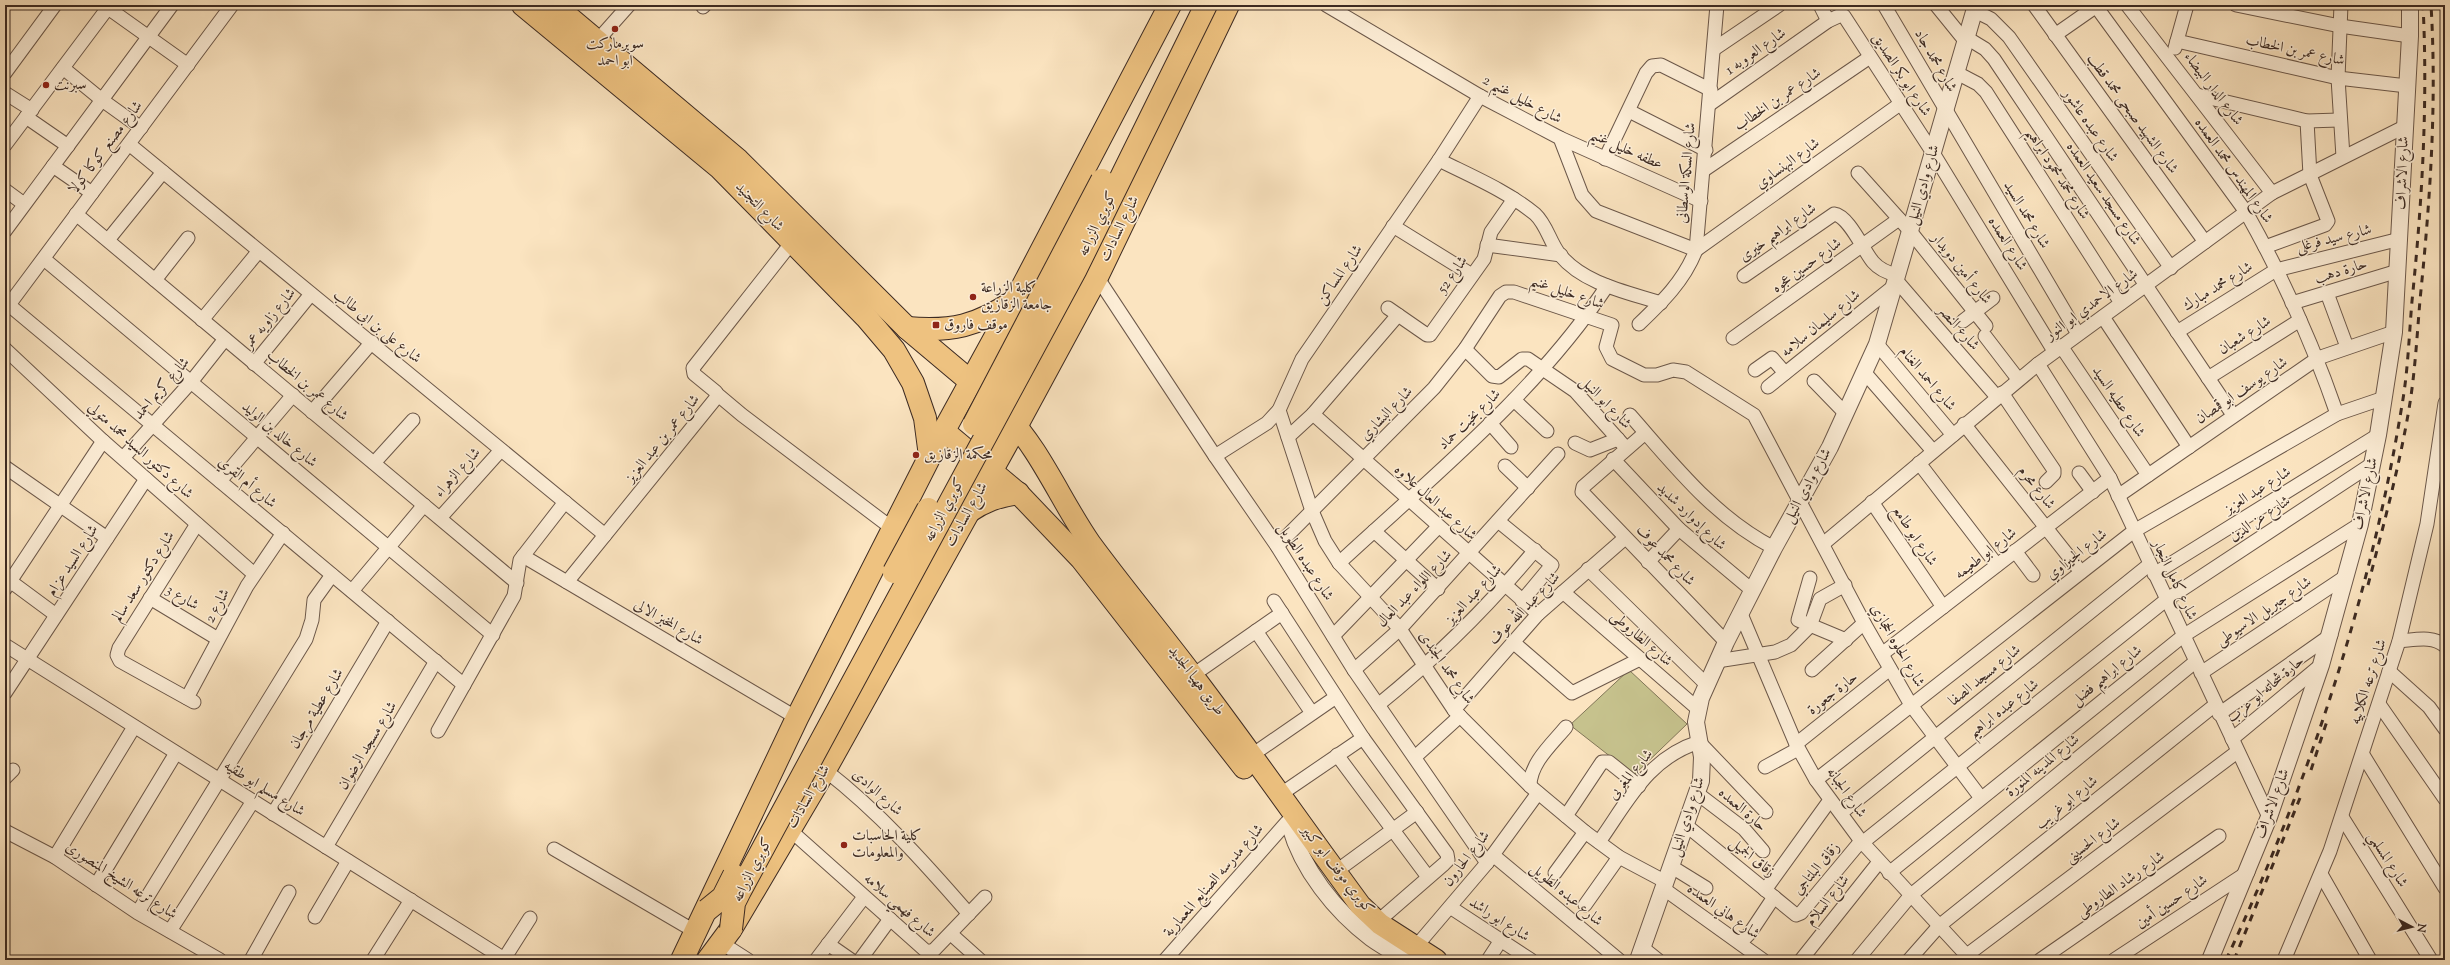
<svg xmlns="http://www.w3.org/2000/svg" width="2450" height="965" viewBox="0 0 2450 965" font-family="'Sorts Mill Goudy',Amiri,serif">
<rect width="100%" height="100%" fill="#fbe4c0"/>
<filter id="stains"><feTurbulence type="fractalNoise" baseFrequency=".005" numOctaves="4"/><feColorMatrix values="0 0 0 0 .2 0 0 0 0 .09 0 0 0 0 .02 0 0 0 .5 -.17"/></filter>
<radialGradient id="worn" r=".72"><stop offset=".6" stop-color="#630" stop-opacity="0"/><stop offset="1" stop-color="#630" stop-opacity=".3"/></radialGradient>
<polygon fill="#c6c28d" stroke="#817658" points="1629,670 1687,724 1634,775 1570,725"/>
<g fill="none" stroke-linecap="round" stroke-linejoin="round">
<defs>
<g id="minor">
<polyline points="1326,5 1480,96 1560,138 1582,195 1596,211 1696,250 1900,104"/>
<polyline points="1820,5 1828,21"/>
<polyline points="1884,5 2078,334"/>
<polyline points="1936,5 1966,42"/>
<polyline points="2034,5 2205,242"/>
<path d="M2095 5 2246 212C2282 276 2313 344 2337 414"/>
<polyline points="2127,5 2272,193"/>
<polyline points="2236,5 2340,26 2410,36"/>
<polyline points="2341,5 2338,78 2343,157"/>
<polyline points="703,7 705,5"/>
<polyline points="108,8 188,65"/>
<polyline points="1975,11 1991,19 2009,37 2171,268"/>
<polyline points="2055,35 2098,5"/>
<polyline points="1967,38 1985,49 1994,59 2233,415"/>
<polyline points="597,41 629,5"/>
<polyline points="2177,41 2338,78 2407,86"/>
<polyline points="2175,48 2187,5"/>
<polyline points="1714,49 1779,5"/>
<polyline points="63,68 102,100 141,128"/>
<polyline points="5,73 55,5"/>
<polyline points="1957,73 1978,84 1986,92 2121,303"/>
<polyline points="5,93 32,110"/>
<polyline points="2197,95 2307,121 2339,120"/>
<polyline points="1710,104 1828,21 1841,15 1844,16 1933,153 2054,351"/>
<polyline points="1629,111 1706,150"/>
<polyline points="26,117 68,146"/>
<polyline points="1560,138 1701,201"/>
<polyline points="129,144 605,535"/>
<polyline points="5,145 110,5"/>
<polyline points="1605,159 1646,73 1652,66 1661,65 1711,90"/>
<path d="M1439 160C1471 176 1507 191 1535 214 1547 225 1550 243 1560 255 1584 284 1627 292 1661 303"/>
<polyline points="53,166 92,193"/>
<polyline points="1704,170 1870,57"/>
<polyline points="1858,173 1910,231 1986,326"/>
<polyline points="5,190 24,204"/>
<polyline points="76,214 517,583"/>
<polyline points="1393,226 1472,275"/>
<polyline points="5,231 172,5"/>
<polyline points="108,240 163,172"/>
<polyline points="1487,245 1561,255"/>
<polyline points="2265,247 2325,225 2328,221 2310,175 2307,121"/>
<polyline points="44,259 493,635"/>
<path d="M1744 276 1834 214C1849 216 1863 250 1873 262 1879 269 1888 273 1897 275"/>
<polyline points="1097,277 1215,456 1277,546 1354,670 1487,863"/>
<polyline points="155,280 188,238"/>
<polyline points="1896,280 1997,397"/>
<polyline points="2327,293 2347,347"/>
<polyline points="2292,303 2398,271"/>
<polyline points="9,305 464,685"/>
<polyline points="1388,308 1427,335 1430,335 1484,259 1491,232 1514,199"/>
<polyline points="5,310 232,5"/>
<polyline points="2103,317 2189,447"/>
<polyline points="202,320 258,252"/>
<polyline points="1963,321 1993,298"/>
<path d="M1639 324C1662 302 1684 281 1696 250L1717 5"/>
<polyline points="2177,332 2276,270 2400,239"/>
<polyline points="1985,336 2018,379"/>
<polyline points="1733,338 1899,219"/>
<polyline points="1877,344 1953,435"/>
<polyline points="2061,346 2148,475"/>
<polyline points="5,349 103,441 254,574"/>
<polyline points="1465,349 1492,376 1499,377 1522,359 1528,359 1575,391 1626,448"/>
<polyline points="254,364 311,294"/>
<polyline points="2038,364 2110,478 2269,817"/>
<polyline points="1755,370 1772,358 1785,373"/>
<polyline points="1865,373 1933,451"/>
<polyline points="2208,378 2300,320"/>
<polyline points="1814,381 1846,414"/>
<polyline points="1768,387 1894,286"/>
<polyline points="2002,393 2054,470 2054,474 2046,482"/>
<polyline points="717,394 742,415 893,529"/>
<polyline points="1514,400 1547,431"/>
<polyline points="1279,410 1312,511 1325,541 1339,563 1400,629 1454,710 1530,786 1585,832 1619,857 1666,882"/>
<polyline points="312,412 372,342"/>
<polyline points="1313,414 1538,614"/>
<path d="M1630 415C1674 465 1714 517 1774 548"/>
<polyline points="1490,423 1511,447"/>
<polyline points="1964,424 2081,572"/>
<polyline points="1645,433 1583,487 1582,492 1726,642"/>
<polyline points="1288,437 1313,414 1398,315"/>
<polyline points="1575,443 1590,450 1618,439"/>
<polyline points="1215,456 1267,423 1279,410 1302,359 1439,160 1480,96"/>
<polyline points="123,458 191,382 225,339"/>
<polyline points="1613,459 1679,529 1753,591"/>
<polyline points="374,463 413,420"/>
<polyline points="1919,463 1997,565"/>
<polyline points="1505,466 1528,488"/>
<polyline points="5,467 107,538"/>
<polyline points="2079,473 2093,492"/>
<polyline points="220,481 293,395"/>
<polyline points="2118,496 2318,358 2394,332"/>
<polyline points="1872,502 1943,607"/>
<polyline points="440,518 501,450"/>
<polyline points="1498,521 1552,565 1522,601"/>
<polyline points="1374,531 1438,589"/>
<polyline points="1823,544 2038,364 2272,193 2404,127"/>
<polyline points="1277,546 1434,388 1465,349 1500,296 1506,292 1514,292 1612,325 1606,347 1612,359 1644,375 1657,375 1673,370 1686,372 1754,415 1864,623 1911,705 1981,798"/>
<polyline points="2015,551 2033,575"/>
<polyline points="523,556 797,718"/>
<polyline points="1648,562 1679,529"/>
<path d="M1339 563C1433 476 1536 393 1607 286"/>
<polyline points="1588,569 1706,684"/>
<polyline points="2154,574 2378,435"/>
<polyline points="1810,578 1798,620 1846,640"/>
<polyline points="10,581 56,615"/>
<polyline points="567,582 716,398 716,392 694,374 693,368 793,241"/>
<polyline points="5,589 103,441"/>
<polyline points="352,591 424,505"/>
<polyline points="1563,592 1698,709"/>
<polyline points="150,598 218,639"/>
<polyline points="1274,601 1363,738 1447,854 1448,860 1444,864 1383,917"/>
<polyline points="1741,614 1796,744 1816,780 1861,841 1971,960"/>
<polyline points="1256,631 1312,713"/>
<polyline points="1333,636 1438,527"/>
<path d="M2399 641C2414 640 2433 635 2445 646"/>
<polyline points="1513,642 1572,693 1640,659"/>
<polyline points="5,645 506,960"/>
<polyline points="1882,654 2110,478"/>
<polyline points="1717,661 1775,652 1791,645 1810,626 1820,599 1845,585"/>
<polyline points="1354,670 1400,629 1558,454"/>
<polyline points="1812,670 1864,623"/>
<polyline points="2389,671 2429,707 2445,729"/>
<polyline points="2201,673 2345,577"/>
<polyline points="1193,675 1282,613"/>
<polyline points="5,693 146,479"/>
<polyline points="187,698 247,586 283,533"/>
<polyline points="194,702 120,661 117,655 119,648 197,524"/>
<polyline points="2379,704 2445,799"/>
<path d="M1378 705C1436 658 1487 608 1535 550"/>
<polyline points="1454,710 1538,614 1625,538"/>
<polyline points="2219,714 2331,635"/>
<polyline points="438,731 514,596 520,560 565,502"/>
<polyline points="2232,739 2321,665"/>
<polyline points="1796,744 1890,669"/>
<polyline points="1252,755 1336,697"/>
<polyline points="1337,755 1428,877"/>
<polyline points="2363,755 2445,888"/>
<polyline points="1415,757 1460,716"/>
<polyline points="1765,767 1798,749"/>
<path d="M825 770C879 812 924 862 969 914"/>
<polyline points="5,778 13,770"/>
<polyline points="1816,780 2134,531 2337,414 2384,398"/>
<path d="M1530 786C1530 763 1552 744 1566 727"/>
<polyline points="1281,794 1363,738"/>
<polyline points="1698,794 1744,829 1763,851"/>
<polyline points="1841,813 2150,564"/>
<polyline points="273,814 388,621"/>
<polyline points="1566,816 1602,762 1609,762 1639,786"/>
<polyline points="2342,817 2431,960"/>
<polyline points="1687,826 1796,915 1801,913 1861,841"/>
<polyline points="790,830 927,952 934,950 985,897"/>
<polyline points="5,831 55,857 138,913 220,960"/>
<path d="M1599 842C1628 801 1648 758 1699 742L1766 812"/>
<polyline points="1862,843 2166,600 2372,464"/>
<polyline points="326,847 436,661"/>
<polyline points="554,849 696,932"/>
<polyline points="1493,855 1619,960"/>
<polyline points="55,857 134,727"/>
<polyline points="1342,867 1417,812"/>
<polyline points="1672,867 1706,888"/>
<polyline points="1555,873 1585,832"/>
<polyline points="1889,873 2183,636 2360,524"/>
<polyline points="2321,874 2370,960"/>
<polyline points="96,885 176,753"/>
<polyline points="1664,889 1763,960"/>
<polyline points="1765,890 1830,800"/>
<polyline points="1585,905 1619,857"/>
<polyline points="1450,907 1531,960"/>
<polyline points="138,912 306,639 312,620 314,600 332,575"/>
<polyline points="315,917 348,861"/>
<polyline points="170,931 253,801"/>
<polyline points="951,934 980,960"/>
<polyline points="720,942 748,960"/>
<polyline points="1419,943 1487,863 1538,793"/>
<polyline points="1740,943 1750,933 1774,897"/>
<polyline points="828,944 851,960"/>
<polyline points="1643,948 1658,960"/>
<polyline points="1967,955 2237,752"/>
<polyline points="504,959 530,918"/>
<polyline points="251,960 289,892"/>
<polyline points="373,960 411,900"/>
<polyline points="816,960 864,897"/>
<polyline points="860,960 890,919"/>
<polyline points="1165,960 1287,822"/>
<polyline points="1488,960 1501,940"/>
<polyline points="1801,960 1879,862"/>
<polyline points="1857,960 1911,895 2195,662"/>
<polyline points="1909,960 1939,926 2215,705"/>
<polyline points="2040,960 2219,836"/>
<polyline points="2114,960 2248,872"/>
<polyline points="2284,960 2330,851 2399,641 2427,524 2445,403"/>
</g>
<g id="tertiary">
<path d="M1290 826C1302 869 1335 911 1371 938 1382 946 1395 953 1407 960"/>
<polyline points="1638,960 1701,781 1702,757 1696,722 1701,698 1726,642 1774,548 1830,447 1877,344 1976,5"/>
<polyline points="2210,960 2269,817 2321,665 2360,524 2378,435 2394,332 2410,36 2410,5"/>
</g>
<g id="primary">
<path d="M1005 414C1039 447 1062 503 1090 543 1123 588 1159 631 1193 676 1250 751 1304 829 1360 905L1380 924 1436 960"/>
<polyline points="943,430 1018,493 1081,559 1244,768"/>
</g>
<g id="trunk">
<polyline points="523,5 720,168 866,317 894,350 913,383 925,418 930,456"/>
<polyline points="554,5 738,160 907,328 970,381"/>
<path d="M907 328C952 332 977 326 1014 301"/>
<path d="M968 512C984 501 998 496 1018 493"/>
<polyline points="682,960 797,718 930,456 1015,301 1170,5"/>
<polyline points="708,960 731,929 825,770 1017,425 1097,277 1228,5"/>
</g>
</defs>
<use href="#minor" stroke="#6c584a" stroke-width="15"/>
<use href="#tertiary" stroke="#6c584a" stroke-width="18"/>
<use href="#primary" stroke="#3c2a22" stroke-width="23"/>
<use href="#trunk" stroke="#3c2a22" stroke-width="24"/>
<use href="#minor" stroke="#fcedd6" stroke-width="13"/>
<use href="#tertiary" stroke="#fcedd6" stroke-width="16"/>
<use href="#primary" stroke="#eec280" stroke-width="21"/>
<use href="#trunk" stroke="#eec280" stroke-width="22"/>
<g stroke="#3c2a22" stroke-width="3" stroke-dasharray="7 7" stroke-linecap="butt">
<path d="M2368 585C2383 527 2399 468 2409 409 2415 373 2417 336 2420 300 2430 202 2437 104 2431 5"/>
<polyline points="2311,770 2327,721"/>
<path d="M2226 960C2308 785 2371 596 2402 405 2408 371 2409 336 2412 301 2422 203 2428 104 2423 5"/>
<polyline points="2234,960 2300,798"/>
</g>
<defs>
<g id="trunk-bridge">
<polyline points="974,424 1102,180"/>
<polyline points="894,572 928,509"/>
<polyline points="707,910 723,897 734,875"/>
<polyline points="731,929 734,903 740,891 1076,269 1206,5"/>
</g>
</defs>
<use href="#trunk-bridge" stroke="#3c2a22" stroke-width="24" stroke-linecap="butt"/>
<use href="#trunk-bridge" stroke="#eec280" stroke-width="22"/>
</g>
<g fill="#8f2418" stroke="#fcedd6" stroke-width="1.5">
<circle cx="615" cy="29" r="4"/>
<circle cx="46" cy="85" r="4"/>
<circle cx="973" cy="297" r="4"/>
<rect x="932" y="321" width="8" height="8" rx="2"/>
<circle cx="916" cy="455" r="4"/>
<circle cx="844" cy="845" r="4"/>
</g>
<g text-anchor="middle" dominant-baseline="central" stroke-width="3" stroke-linejoin="round" paint-order="stroke">
<g font-size="15" fill="#3c2a22" stroke="#fcedd6" text-anchor="start">
<text x="615" y="44" text-anchor="middle">سوبرماركت<tspan x="615" dy="17">ابو احمد</tspan></text>
<text x="54" y="85">سبرنت</text>
<text x="981" y="288">كلية الزراعة<tspan x="981" dy="17">جامعة الزقازيق</tspan></text>
<text x="944" y="325">موقف فاروق</text>
<text x="924" y="455">محكمة الزقازيق</text>
<text x="852" y="836">كلية الحاسبات<tspan x="852" dy="17">والمعلومات</tspan></text>
</g>
<g font-size="15" fill="#3c2a22" stroke="#fcedd6">
<text transform="translate(2295 51) rotate(12)">شارع عمر بن الخطاب</text>
<text transform="translate(1756 52) rotate(-35)">شارع العروبه 1</text>
<text transform="translate(1935 61) rotate(60)">شارع محمد جاد</text>
<text transform="translate(1901 75) rotate(57)">شارع ابو بكر الصديق</text>
<text transform="translate(2213 89) rotate(53)">شارع الدار البيضاء</text>
<text transform="translate(1522 100) rotate(28)">شارع خليل غنيم 2</text>
<text transform="translate(1778 100) rotate(-34)">شارع عمر بن الخطاب</text>
<text transform="translate(2132 114) rotate(54)">شارع الشهيد صبحى محمد قطب</text>
<text transform="translate(2090 126) rotate(55)">شارع عبده عاشور</text>
<text transform="translate(106 148) rotate(-53)">شارع مصنع كوكا كولا</text>
<text transform="translate(1626 150) rotate(24)">عطفه خليل غنيم</text>
<text transform="translate(1788 164) rotate(-36)">شارع البهنساوي</text>
<text transform="translate(2233 171) rotate(55)">شارع المهندس محمد العمده</text>
<text transform="translate(1687 173) rotate(-85)">شارع السكة الوسطانى</text>
<text transform="translate(2403 173) rotate(-88)">شارع الاشراف</text>
<text transform="translate(2057 174) rotate(57)">شارع محمد محمود ابراهيم</text>
<text transform="translate(1924 185) rotate(-74)">شارع وادي النيل</text>
<text transform="translate(2103 194) rotate(56)">شارع مسجد سعيد العمده</text>
<text transform="translate(759 207) rotate(46)">شارع التجنيد</text>
<text transform="translate(2026 215) rotate(59)">شارع محمد السيد</text>
<text transform="translate(1098 224) rotate(-64)">كوبري الزراعه</text>
<text transform="translate(1120 229) rotate(-64)">شارع السادات</text>
<text transform="translate(1778 233) rotate(-35)">شارع ابراهيم خيرى</text>
<text transform="translate(2334 239) rotate(-14)">شارع سيد فرغلى</text>
<text transform="translate(2007 244) rotate(58)">شارع العمده</text>
<text transform="translate(1807 266) rotate(-36)">شارع حسين عجوه</text>
<text transform="translate(1961 269) rotate(51)">شارع أمين دويدار</text>
<text transform="translate(2341 272) rotate(-17)">حارة دهب</text>
<text transform="translate(1340 275) rotate(-55)">شارع المساكن</text>
<text transform="translate(1453 275) rotate(-55)">شارع 52</text>
<text transform="translate(2218 287) rotate(-32)">شارع محمد مبارك</text>
<text transform="translate(1567 293) rotate(19)">شارع خليل غنيم</text>
<text transform="translate(2092 305) rotate(-36)">شارع الاحمدي ابو النور</text>
<text transform="translate(270 319) rotate(-51)">شارع زاويه عمر</text>
<text transform="translate(1821 324) rotate(-39)">شارع سليمان سلامه</text>
<text transform="translate(377 327) rotate(39)">شارع على بن ابى طالب</text>
<text transform="translate(1958 328) rotate(49)">شارع النصر</text>
<text transform="translate(2245 336) rotate(-32)">شارع شعبان</text>
<text transform="translate(1927 379) rotate(50)">شارع احمد الغنام</text>
<text transform="translate(307 386) rotate(40)">شارع عمر بن الخطاب</text>
<text transform="translate(162 389) rotate(-49)">شارع كريم احمد</text>
<text transform="translate(2242 391) rotate(-34)">شارع يوسف ابو قمصان</text>
<text transform="translate(2118 402) rotate(56)">شارع عطيه السيد</text>
<text transform="translate(1605 403) rotate(46)">شارع ابو النيل</text>
<text transform="translate(1387 414) rotate(-46)">شارع البشاري</text>
<text transform="translate(1470 420) rotate(-44)">شارع بخيت حماد</text>
<text transform="translate(279 435) rotate(40)">شارع خالد بن الوليد</text>
<text transform="translate(663 439) rotate(-51)">شارع عمر بن عبد العزيز</text>
<text transform="translate(140 451) rotate(42)">شارع دكتور السيد محمد متولي</text>
<text transform="translate(458 473) rotate(-48)">شارع الزهراء</text>
<text transform="translate(247 483) rotate(40)">شارع أم القري</text>
<text transform="translate(1808 486) rotate(-61)">شارع وادي النيل</text>
<text transform="translate(2036 488) rotate(52)">شارع محرم</text>
<text transform="translate(2258 491) rotate(-32)">شارع عبد العزيز</text>
<text transform="translate(2366 494) rotate(-78)">شارع الاشراف</text>
<text transform="translate(1435 503) rotate(42)">شارع عبد العال علاوه</text>
<text transform="translate(945 510) rotate(-62)">كوبري الزراعه</text>
<text transform="translate(967 515) rotate(-61)">شارع السادات</text>
<text transform="translate(1691 517) rotate(44)">شارع إدوارد شديد</text>
<text transform="translate(2260 519) rotate(-33)">شارع عز الدين</text>
<text transform="translate(1914 536) rotate(56)">شارع ابو طامع</text>
<text transform="translate(1986 554) rotate(-38)">شارع ابو طعيمه</text>
<text transform="translate(2077 555) rotate(-38)">شارع الجيزاوي</text>
<text transform="translate(1665 556) rotate(46)">شارع محمد عوف</text>
<text transform="translate(73 561) rotate(-57)">شارع السيد عزام</text>
<text transform="translate(1305 562) rotate(57)">شارع عبده الطويل</text>
<text transform="translate(144 577) rotate(-58)">شارع دكتور سعد سالم</text>
<text transform="translate(2174 580) rotate(65)">شارع كامل النجار</text>
<text transform="translate(1415 589) rotate(-46)">شارع اللواء عبد العال</text>
<text transform="translate(1474 595) rotate(-47)">شارع عبد العزيز</text>
<text transform="translate(182 598) rotate(31)">شارع 3</text>
<text transform="translate(218 606) rotate(-62)">شارع 2</text>
<text transform="translate(1525 609) rotate(-46)">شارع عبد الله عوف</text>
<text transform="translate(2264 612) rotate(-34)">شارع جبريل الاسيوطى</text>
<text transform="translate(668 623) rotate(30)">شارع المخبز الالى</text>
<text transform="translate(1641 639) rotate(41)">شارع الطاروطى</text>
<text transform="translate(1897 646) rotate(60)">شارع الحلوه الحجازي</text>
<text transform="translate(1446 668) rotate(55)">شارع محمد الجندى</text>
<text transform="translate(1985 676) rotate(-39)">شارع مسجد الصفا</text>
<text transform="translate(2107 676) rotate(-39)">شارع ابراهيم فضل</text>
<text transform="translate(1196 681) rotate(53)">طريق ههيا الجديد</text>
<text transform="translate(2369 682) rotate(-72)">شارع ترعه الكلابيه</text>
<text transform="translate(2266 690) rotate(-40)">حارة شحاته ابو عزب</text>
<text transform="translate(1833 694) rotate(-38)">حارة جعورة</text>
<text transform="translate(317 709) rotate(-59)">شارع عطية مرجان</text>
<text transform="translate(2004 709) rotate(-38)">شارع عبده ابراهيم</text>
<text transform="translate(368 746) rotate(-59)">شارع مسجد الرضوان</text>
<text transform="translate(2043 766) rotate(-39)">شارع المدينه المنورة</text>
<text transform="translate(1631 775) rotate(-50)">شارع المغربى</text>
<text transform="translate(264 789) rotate(32)">شارع مسلم ابو طقيه</text>
<text transform="translate(877 793) rotate(42)">شارع الوادى</text>
<text transform="translate(1846 793) rotate(55)">شارع الجبانه</text>
<text transform="translate(809 797) rotate(-60)">شارع السادات</text>
<text transform="translate(2067 803) rotate(-39)">شارع ابو غريب</text>
<text transform="translate(2273 804) rotate(-70)">شارع الاشراف</text>
<text transform="translate(1742 810) rotate(41)">حارة العمده</text>
<text transform="translate(1688 817) rotate(-72)">شارع وادي النيل</text>
<text transform="translate(2093 841) rotate(-37)">شارع الحسينى</text>
<text transform="translate(1752 858) rotate(39)">زقاق الجميل</text>
<text transform="translate(1467 859) rotate(-52)">شارع الحارون</text>
<text transform="translate(2387 860) rotate(58)">شارع المسلمي</text>
<text transform="translate(1817 869) rotate(-50)">زقاق البلتاجي</text>
<text transform="translate(753 870) rotate(-63)">كوبري الزراعه</text>
<text transform="translate(1337 870) rotate(52)">كوبري موقف ابو كبير</text>
<text transform="translate(121 881) rotate(33)">شارع ترعه الشيخ المنصورى</text>
<text transform="translate(1214 881) rotate(-49)">شارع مدرسه الصنايع المعمارية</text>
<text transform="translate(2121 885) rotate(-35)">شارع رشاد الطاروطى</text>
<text transform="translate(1566 895) rotate(40)">شارع عبده الطويل</text>
<text transform="translate(1828 901) rotate(-52)">شارع السلام</text>
<text transform="translate(2172 902) rotate(-34)">شارع حسين أمين</text>
<text transform="translate(899 906) rotate(41)">شارع فهمي سلامه</text>
<text transform="translate(1723 912) rotate(35)">شارع هاني العمده</text>
<text transform="translate(1499 920) rotate(33)">شارع ابو راشد</text>
</g>
</g>
<rect width="2450" height="965" fill="none" stroke="#fbe4c0" stroke-width="20"/>
<rect x="6" y="6" width="2438" height="953" fill="none" stroke="#3c2a22" stroke-width="2"/>
<rect x="10" y="10" width="2430" height="945" fill="none" stroke="#3c2a22"/>
<g transform="translate(2412 927) rotate(97)" stroke="#fcedd6" stroke-width="3" paint-order="stroke">
<path d="M0-3L7 15L0 10L-7 15Z" fill="#3c2a22"/>
<text y="-6" font-size="11" font-weight="bold" text-anchor="middle" fill="#3c2a22">N</text>
</g>
<rect width="100%" height="100%" filter="url(#stains)"/>
<rect width="100%" height="100%" fill="url(#worn)"/>
</svg>
